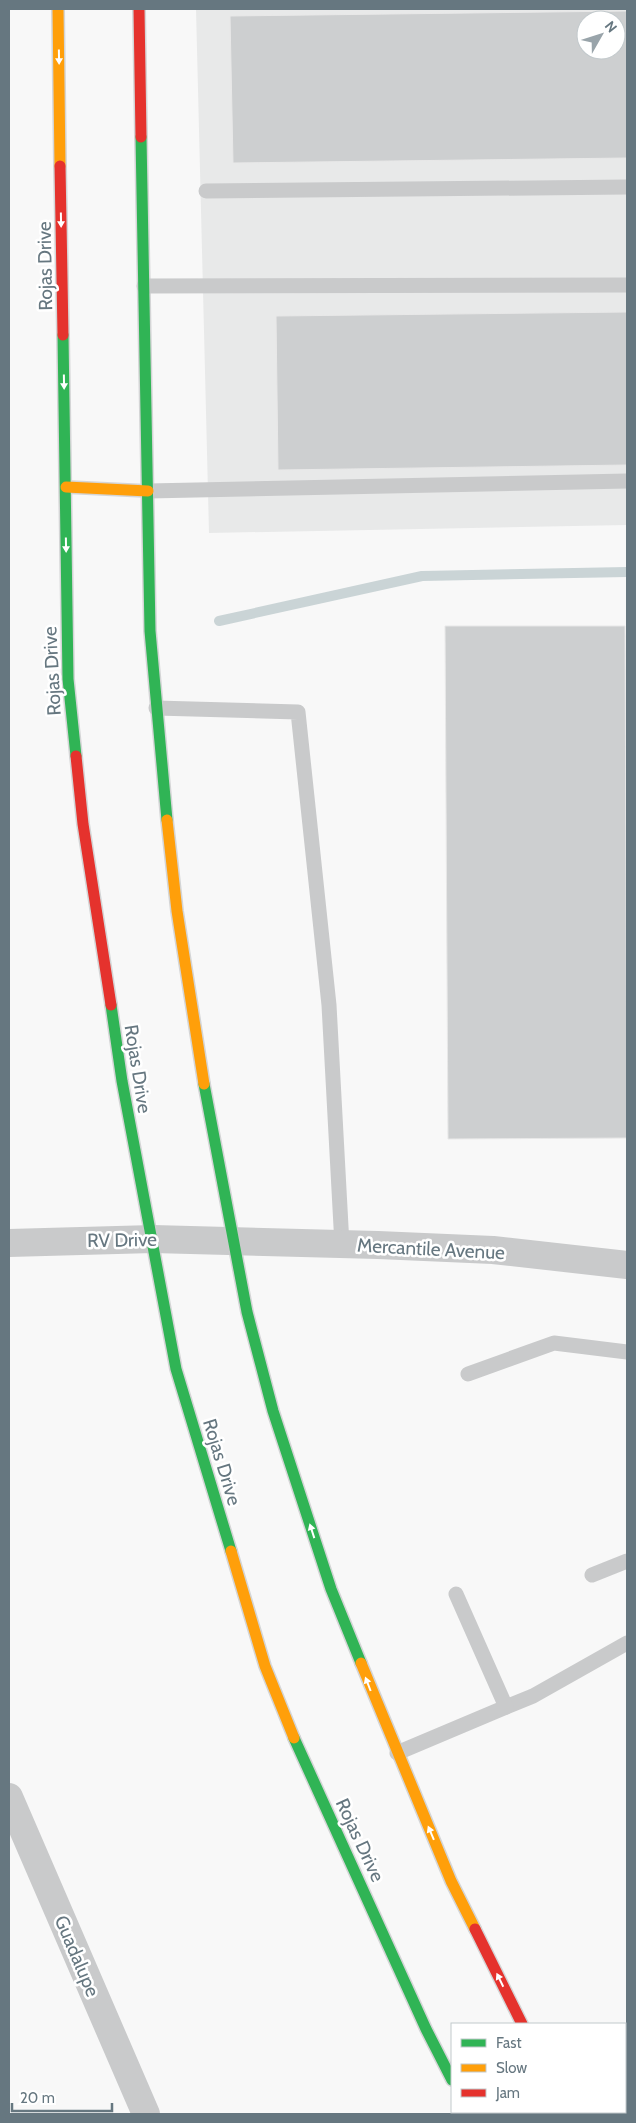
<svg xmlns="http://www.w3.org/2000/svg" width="636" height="2123" viewBox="0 0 636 2123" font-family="Cabin,sans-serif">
<rect width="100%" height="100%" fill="#f8f8f8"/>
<path fill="#e8e9e9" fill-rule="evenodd" d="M196 9H627V525L209 533ZM586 20H616V50H586Z"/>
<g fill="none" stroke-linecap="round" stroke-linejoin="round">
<polyline stroke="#cad4d6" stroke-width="10" points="219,621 422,576 627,572"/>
</g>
<g fill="#cdcfd0" stroke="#e8e8e8" fill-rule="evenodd">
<path d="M627 11V158L233 163 230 16ZM586 20H616V50H586Z"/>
<polygon points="627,312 627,465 278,470 276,316"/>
<polygon points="445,626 625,626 627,1138 448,1139"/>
</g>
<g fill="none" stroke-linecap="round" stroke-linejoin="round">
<defs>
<g id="fast">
<polyline points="141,137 150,631 167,820"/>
<polyline points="63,335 68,679 76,756"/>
<polyline points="111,1005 122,1081 176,1369 231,1551"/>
<polyline points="204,1084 247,1312 273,1411 331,1589 361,1663"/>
<polyline points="294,1738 426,2029 452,2080"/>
<polyline points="468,2112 470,2114"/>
<polyline points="562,2112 564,2114"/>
</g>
<g id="slow">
<polyline points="58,9 60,166"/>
<polyline points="66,487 148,491"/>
<polyline points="167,820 177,911 204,1084"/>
<polyline points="231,1551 265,1666 294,1738"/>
<polyline points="361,1663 451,1881 475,1929"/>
</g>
<g id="jam">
<polyline points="139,9 141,137"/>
<polyline points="60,166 63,335"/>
<polyline points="76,756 83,824 111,1005"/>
<polyline points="475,1929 522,2024"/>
</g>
</defs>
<use href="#fast" stroke="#d4d5d6" stroke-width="14"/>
<use href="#slow" stroke="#d4d5d6" stroke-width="14"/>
<use href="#jam" stroke="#d4d5d6" stroke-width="14"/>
<g stroke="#c9cacb" stroke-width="15">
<polyline points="206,191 627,187"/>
<polyline points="144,286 627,285"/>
<polyline points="148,491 627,481"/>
<polyline points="156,708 298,712 329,1005 342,1245"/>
<polyline points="468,1374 554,1343 627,1352"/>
<polyline points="592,1575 627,1561"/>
<polyline points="506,1707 533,1696 627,1643"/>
<polyline points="397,1753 506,1707 456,1594"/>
<polyline points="619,2114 627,2111"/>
</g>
<g stroke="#c9cacb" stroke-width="28">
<polyline points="9,1243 153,1239 378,1245 493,1250 627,1265"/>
<polyline points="9,1797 146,2114"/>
</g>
<use href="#fast" stroke="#30b455" stroke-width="11"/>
<use href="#slow" stroke="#ff9f0a" stroke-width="11"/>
<use href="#jam" stroke="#e5322d" stroke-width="11"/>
</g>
<defs><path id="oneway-solid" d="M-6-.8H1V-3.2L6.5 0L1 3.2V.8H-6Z" transform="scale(1.25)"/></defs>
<g fill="#fff">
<use href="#oneway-solid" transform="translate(59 57) rotate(89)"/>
<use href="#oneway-solid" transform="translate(61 220) rotate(89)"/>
<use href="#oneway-solid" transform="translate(64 382) rotate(89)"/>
<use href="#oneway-solid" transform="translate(66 545) rotate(89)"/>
<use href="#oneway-solid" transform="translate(312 1531) rotate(-108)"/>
<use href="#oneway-solid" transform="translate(368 1684) rotate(-111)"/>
<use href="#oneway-solid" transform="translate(431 1833) rotate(-113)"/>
<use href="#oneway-solid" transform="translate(500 1980) rotate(-116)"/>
</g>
<g text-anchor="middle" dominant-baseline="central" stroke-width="5" stroke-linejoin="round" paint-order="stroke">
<g font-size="19" fill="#667780" stroke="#fff">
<text transform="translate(45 266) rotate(-91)">Rojas Drive</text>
<text transform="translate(52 671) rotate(-93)">Rojas Drive</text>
<text transform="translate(138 1069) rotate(81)">Rojas Drive</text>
<text transform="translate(122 1240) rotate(-1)">RV Drive</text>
<text transform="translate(431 1249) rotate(3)">Mercantile Avenue</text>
<text transform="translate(222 1462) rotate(73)">Rojas Drive</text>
<text transform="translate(360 1840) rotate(65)">Rojas Drive</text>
<text transform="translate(77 1956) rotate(67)">Guadalupe</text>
</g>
</g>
<rect width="636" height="2123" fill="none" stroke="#667780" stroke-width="20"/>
<rect x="451" y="2023" width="175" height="90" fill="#ffffff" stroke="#c2c9cc"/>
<rect x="461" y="2039" width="25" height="8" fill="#30b455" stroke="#c2c9cc"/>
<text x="496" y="2048" font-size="15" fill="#667780">Fast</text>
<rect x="461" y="2064" width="25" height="8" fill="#ff9f0a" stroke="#c2c9cc"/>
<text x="496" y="2073" font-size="15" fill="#667780">Slow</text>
<rect x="461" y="2089" width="25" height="8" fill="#e5322d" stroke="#c2c9cc"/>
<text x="496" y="2098" font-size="15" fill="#667780">Jam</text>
<g transform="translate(601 35) rotate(51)"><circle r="24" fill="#ffffff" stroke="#c2c9cc"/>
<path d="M0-4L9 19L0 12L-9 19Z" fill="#99a4aa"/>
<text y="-8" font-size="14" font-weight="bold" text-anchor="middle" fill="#667780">N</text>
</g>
<path d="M12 2103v8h100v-8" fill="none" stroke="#667780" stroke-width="2.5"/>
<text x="20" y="2103" font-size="15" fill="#667780" stroke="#ffffff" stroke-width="4" paint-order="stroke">20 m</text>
</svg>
